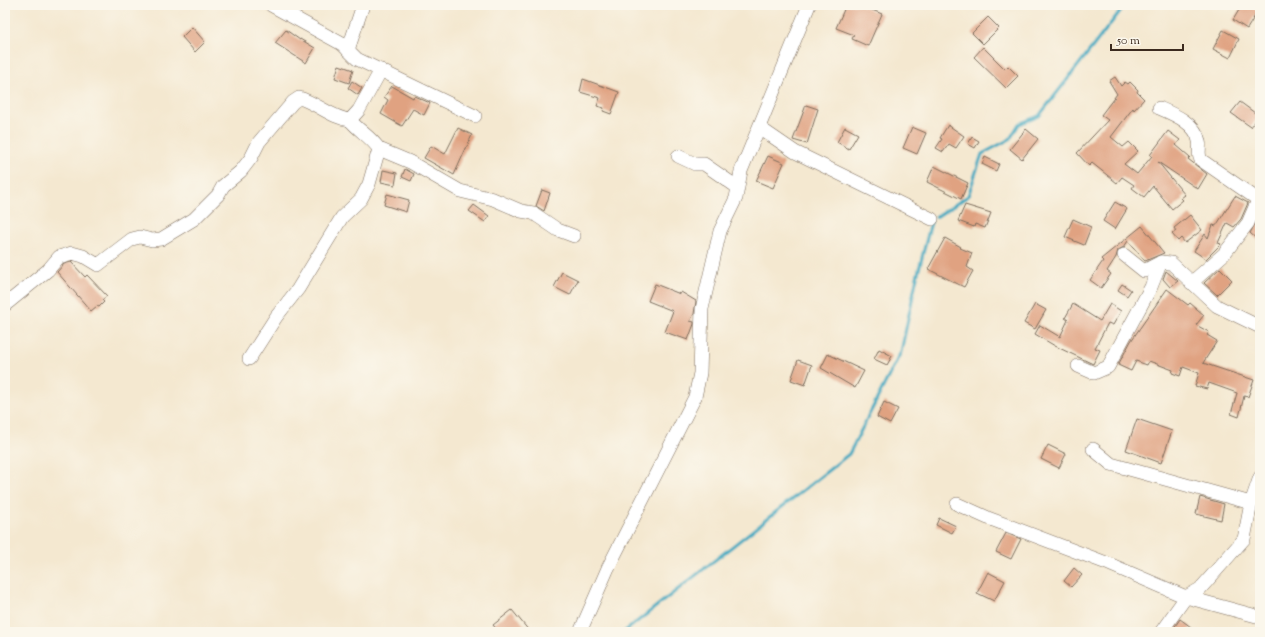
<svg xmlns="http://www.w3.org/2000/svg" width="1265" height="637" font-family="'Sorts Mill Goudy',serif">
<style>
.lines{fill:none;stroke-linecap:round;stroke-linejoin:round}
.stream{stroke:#41a9c1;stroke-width:3}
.building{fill:#e0a281}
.minor-casing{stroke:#7c6c5c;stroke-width:14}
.minor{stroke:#fff;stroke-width:13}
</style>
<rect width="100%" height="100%" fill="#fbf7ec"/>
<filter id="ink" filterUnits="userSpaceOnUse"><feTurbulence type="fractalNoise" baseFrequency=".025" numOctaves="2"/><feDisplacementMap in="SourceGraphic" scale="8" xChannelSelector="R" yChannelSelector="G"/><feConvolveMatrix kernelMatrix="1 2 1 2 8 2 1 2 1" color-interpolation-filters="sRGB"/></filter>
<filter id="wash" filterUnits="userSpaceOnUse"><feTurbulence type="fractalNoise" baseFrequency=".012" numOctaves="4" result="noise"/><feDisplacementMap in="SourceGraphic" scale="16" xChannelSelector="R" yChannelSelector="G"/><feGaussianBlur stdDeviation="0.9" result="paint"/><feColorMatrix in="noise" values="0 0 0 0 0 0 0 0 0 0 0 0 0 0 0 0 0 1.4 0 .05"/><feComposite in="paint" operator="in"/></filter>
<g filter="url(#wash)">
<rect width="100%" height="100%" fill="#f4e8d0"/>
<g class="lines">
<g class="stream">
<path d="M936,217L968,196L982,154L1010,139L1019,124L1039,116L1125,5"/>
<path d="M624,632L849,454L901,352L916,281L931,222"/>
</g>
</g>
<g id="blocks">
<g class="building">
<path d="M846,5H860L882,14L868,46L852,39L854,35L836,28Z"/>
<path d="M1242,5H1247L1258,11L1247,29L1233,20Z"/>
<path d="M988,17L999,28L983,44L972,33Z"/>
<path d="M192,27L205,42L195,52L182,37Z"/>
<path d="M286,30L300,40V39L315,48L306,63L275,43Z"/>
<path d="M1223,30L1239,39L1230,58L1213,49Z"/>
<path d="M983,47L1005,69L1008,66L1018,76L1006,88L974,57Z"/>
<path d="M339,65L353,70L349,83L335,78Z"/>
<path d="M1115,77L1121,86L1125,82L1128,84L1130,82L1138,90L1137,92L1144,99L1134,110L1133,108L1111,137L1123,147L1129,142L1138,151L1124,164L1137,174L1152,156L1150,155L1168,131L1180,140L1176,145L1190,157L1188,159L1207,174L1198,189L1158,162L1185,195L1181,198L1183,200L1172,209L1153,186L1144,197L1132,188L1134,185L1122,177L1117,183L1092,163L1089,166L1077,153L1108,120L1101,115L1117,94L1109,81Z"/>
<path d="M583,79L619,92L611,114L603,111L604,108L597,106L600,98L580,92Z"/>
<path d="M352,81L362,88L358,95L348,88Z"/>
<path d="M392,86L413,98L414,96L430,103L424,115L413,109L402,126L381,114L388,100L384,97Z"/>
<path d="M1240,102L1259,116L1251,127L1231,113Z"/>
<path d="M806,105L818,109L807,144L793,140Z"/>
<path d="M948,125L964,136L956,148L949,144L943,152L936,148L942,139L940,138Z"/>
<path d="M845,127L858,134L849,149L837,142Z"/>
<path d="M912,127L926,133L917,154L903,148Z"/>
<path d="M458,128L472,135L454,175L424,158L431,146L445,154Z"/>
<path d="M1026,129L1038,139L1022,159L1010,149Z"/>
<path d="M972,137L979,141L975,148L968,144Z"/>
<path d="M768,156L784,163L773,188L756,181Z"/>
<path d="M985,157L999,164L996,171L982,164Z"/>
<path d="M934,166L968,183L961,199L927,182Z"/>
<path d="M405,169L414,174L411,181L402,177Z"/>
<path d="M383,170L397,173L395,185L381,182Z"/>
<path d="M542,190L550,193L544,211L536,206Z"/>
<path d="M387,194L409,200L406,212L384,205Z"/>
<path d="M1235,196L1248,203L1241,219L1234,227L1227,223L1218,243L1221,244L1206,259L1194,251L1205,234L1208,238L1213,225L1216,226Z"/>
<path d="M1115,202L1127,209L1115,229L1103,221Z"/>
<path d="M474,205L489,216L485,222L469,211Z"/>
<path d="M965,205L991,213L985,228L975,224L974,227L958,221Z"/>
<path d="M1190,215L1202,230L1185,243L1181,238L1178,241L1172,234L1176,231L1174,228Z"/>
<path d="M1260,215V242L1250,233Z"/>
<path d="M1073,219L1091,227L1084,245L1065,237Z"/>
<path d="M1142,226L1164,253L1145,261L1128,241L1124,247L1118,250L1116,257L1107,271L1111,274L1101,288L1090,280L1103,261L1101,259Z"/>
<path d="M945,238L961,247L960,248L972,253L967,267L973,271L964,287L928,269Z"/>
<path d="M71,262L85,277L87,275L107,296L102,300L104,302L99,307L97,306L91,311L57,272L64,264Z"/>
<path d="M1220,268L1232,280L1217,295L1204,283Z"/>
<path d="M1166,271L1178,281L1170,287L1163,279Z"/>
<path d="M562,272L578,280L570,295L554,287Z"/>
<path d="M655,284L680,294L681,292L696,301L694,314L690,321L694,322V324L688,340L665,332L673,311L648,301Z"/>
<path d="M1122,284L1131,290L1127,296L1118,290Z"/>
<path d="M1167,289L1188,305L1190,303L1204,315L1196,325L1209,332L1207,335L1217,341L1203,363L1254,380L1248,397L1244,396L1239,417L1231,414L1237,393L1209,383L1207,389L1195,386L1199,373L1183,367L1180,376L1172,373L1173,370L1149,361L1147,365L1136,361L1131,371L1118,365L1131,341Z"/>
<path d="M1035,304L1046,310L1035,329L1024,323Z"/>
<path d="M1073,304L1100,321L1110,304L1121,311L1113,325L1108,323L1095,348L1100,350L1093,364L1055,346L1035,334L1040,325L1060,337L1068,320L1065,318Z"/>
<path d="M879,349L892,356L887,365L874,359Z"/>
<path d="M828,354L864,371L855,388L821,368Z"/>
<path d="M798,360L812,365L805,385L791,380Z"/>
<path d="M884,402L898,409L890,424L877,417Z"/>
<path d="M1137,419L1172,431L1161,463L1126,450Z"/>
<path d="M1048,445L1066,454L1059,468L1041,459Z"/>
<path d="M1200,497L1224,504L1221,520L1196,514Z"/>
<path d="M939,518L956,526L952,533L936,525Z"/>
<path d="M1006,533L1021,539L1011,559L996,552Z"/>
<path d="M1074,568L1082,575L1071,587L1064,581Z"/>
<path d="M988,572L1005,581L994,601L977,593Z"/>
<path d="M512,610L530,632H499L493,625Z"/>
<path d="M1180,619L1191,627L1188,632H1171Z"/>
</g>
</g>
</g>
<g filter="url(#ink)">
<use href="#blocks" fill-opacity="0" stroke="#7c6c5c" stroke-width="1"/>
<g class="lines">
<defs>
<g id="minor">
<path d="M271,5L342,44L357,59L475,116"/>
<path d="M348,50L363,5"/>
<path d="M1159,108C1173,114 1196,123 1199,141C1201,147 1197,153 1201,160L1260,201"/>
<path d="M760,128L795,152L932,219"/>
<path d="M379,149L410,162L460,191L493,199L521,211L533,213L558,230L574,236"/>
<path d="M678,156L695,164H704L737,187"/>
<path d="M1124,255L1144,271L1161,262L1171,263L1217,306L1260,327"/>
<path d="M1191,283L1224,254L1248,223L1258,200"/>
<path d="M5,305L48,270L59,257L72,253L83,256L98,265L132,239L140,237L152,240L161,239L194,219L218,195L223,186L241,171L251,158L259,142L293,102L299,98C317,103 332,118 350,120L359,110L381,70"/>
<path d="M249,359L276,317L298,289L342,217L361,199L369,184L379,149C371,137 359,131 350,120"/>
<path d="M1078,366L1094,373L1108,367L1151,287L1161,262"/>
<path d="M1093,449L1111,464L1251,503"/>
<path d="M957,504L988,518L1109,564L1186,597L1260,617"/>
<path d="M580,632L608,568L695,397L700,373L702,309L720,231L736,198L741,171L809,5"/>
<path d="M1161,632L1186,597L1200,589L1244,539L1251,503L1260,477"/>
</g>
</defs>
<use href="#minor" class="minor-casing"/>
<use href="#minor" class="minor"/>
</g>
</g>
<rect width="1265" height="637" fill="none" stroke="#fbf7ec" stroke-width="20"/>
<path d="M1111 44v6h72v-6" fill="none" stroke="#3b2a1e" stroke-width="2"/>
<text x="1117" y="44" font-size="12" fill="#3b2a1e" stroke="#fbf7ec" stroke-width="3" paint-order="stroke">50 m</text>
</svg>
